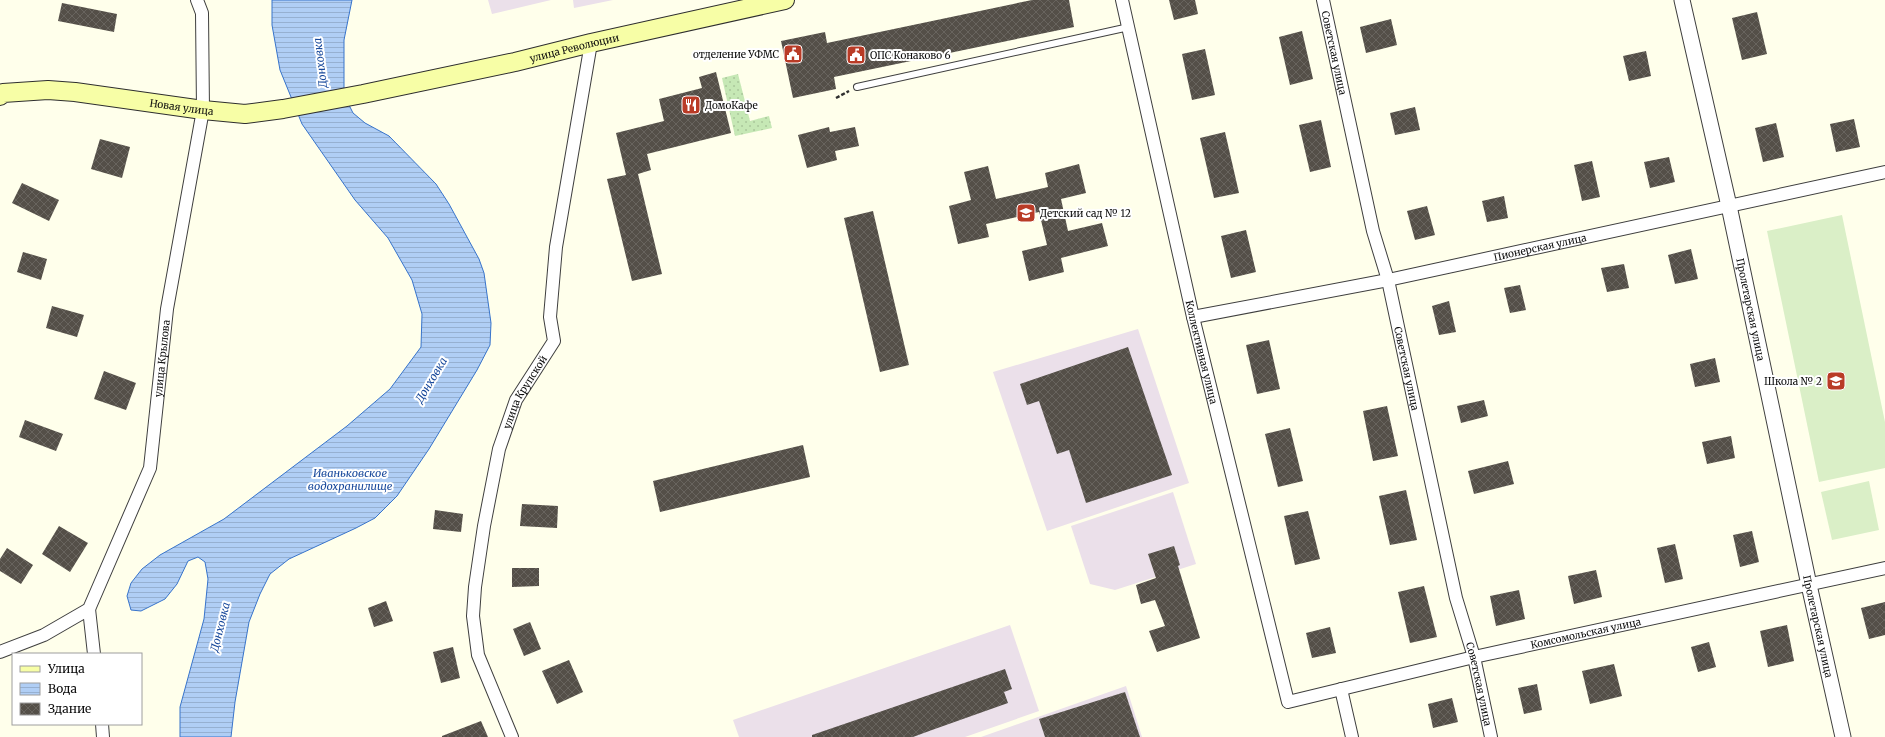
<svg xmlns="http://www.w3.org/2000/svg" width="1885" height="737" font-family="Merriweather,serif">
<style>
.industrial{fill:#ebe0ea}
.grass{fill:url(#grass-dots)}
.pitch{fill:#daefc7}
.water{fill:url(#water-rules);stroke:#3874cb}
.building{fill:url(#building-cross-hatch)}
.lines{fill:none;stroke-linecap:round;stroke-linejoin:round}
.service-casing{stroke:#3f3f3f;stroke-width:8}
.minor-casing{stroke:#3f3f3f;stroke-width:14}
.tertiary-casing{stroke:#3f3f3f;stroke-width:17}
.secondary-casing{stroke:#2e2e2e;stroke-width:20}
.path{stroke:#2e2e2e;stroke-width:2.5;stroke-dasharray:4 2;stroke-linecap:butt}
.service{stroke:#fff;stroke-width:6}
.minor{stroke:#fff;stroke-width:12}
.tertiary{stroke:#fff;stroke-width:15}
.secondary{stroke:#f7fea6;stroke-width:18}
.labels{text-anchor:middle;stroke-width:4;stroke-linejoin:round;paint-order:stroke}
.street-label{font-size:10px;fill:#0c0c0c;stroke:#fff}
.poi-label{font-size:10px;fill:#0c0c0c;stroke:#fff;text-anchor:start}
.water-label{font-size:11px;font-style:italic;fill:#17489b;stroke:#fff}
</style>
<defs>
<pattern id="grass-dots" width="8" height="8" patternUnits="userSpaceOnUse"><rect width="8" height="8" fill="#c6e8b5"/><path d="M2 2h.1M6 6h.1" fill="none" stroke="#a9c69a" stroke-width="1.8" stroke-linecap="round"/></pattern>
<pattern id="water-rules" width="6" height="5" patternUnits="userSpaceOnUse"><rect width="6" height="5" fill="#b0cef5"/><path d="M0 2.5h6" fill="none" stroke="#96b0d1"/></pattern>
<pattern id="building-cross-hatch" width="8" height="8" patternUnits="userSpaceOnUse"><rect width="8" height="8" fill="#544f48"/><path d="M0 0l8 8M0 8l8-8" fill="none" stroke="#68645e"/></pattern>
</defs>
<rect width="100%" height="100%" fill="#ffffeb"/>
<g class="industrial">
<path d="M488,0H551L492,14Z"/>
<path d="M573,0H613L574,8Z"/>
<path d="M1138,329L1189,483L1047,531L993,372Z"/>
<path d="M1173,492L1196,564L1115,590L1090,584L1071,526Z"/>
<path d="M1010,625L1039,711L965,737H739L733,720Z"/>
<path d="M1126,686L1142,737H981Z"/>
</g>
<path class="grass" d="M738,74L750,121L769,116L772,128L735,136L722,78Z"/>
<g class="pitch">
<path d="M1842,215L1885,422V468L1819,482L1767,231Z"/>
<path d="M1869,481L1879,530L1832,540L1821,492Z"/>
</g>
<path class="water" d="M272,0H352L344,40V95L353,113L365,123L389,136L436,184L449,204L479,259L484,273L491,323L490,345L477,370L429,449L397,496L375,518L356,528L289,559L270,574L260,594L249,622L235,702L231,737H180V707L204,619L208,579L205,562L198,557L188,561L177,584L165,599L141,611L131,610L127,596L131,583L142,569L160,555L224,519L347,426L390,389L421,347L422,314L412,280L388,238L355,200L302,124L280,70L272,25Z"/>
<g class="building">
<path d="M1032,0H1069L1074,27L834,77L836,89L793,98L781,41L825,32L827,43Z"/>
<path d="M1169,0H1195L1198,14L1174,20Z"/>
<path d="M62,3L117,14L114,32L58,21Z"/>
<path d="M1757,12L1767,54L1742,60L1732,18Z"/>
<path d="M1391,19L1397,45L1366,53L1360,27Z"/>
<path d="M1302,31L1313,79L1290,85L1279,37Z"/>
<path d="M1205,49L1215,95L1192,100L1182,54Z"/>
<path d="M1646,51L1651,76L1629,81L1623,56Z"/>
<path d="M716,72L731,133L647,154L651,170L638,174L662,274L632,281L607,179L626,175L616,133L664,121L659,99L702,88L699,77Z"/>
<path d="M1415,107L1420,130L1395,135L1390,113Z"/>
<path d="M1854,119L1860,147L1836,152L1830,124Z"/>
<path d="M1321,120L1331,167L1310,172L1299,125Z"/>
<path d="M1776,123L1784,157L1763,162L1755,128Z"/>
<path d="M829,127L830,132L855,127L859,146L835,151L837,160L807,168L798,135Z"/>
<path d="M1225,132L1239,193L1214,198L1200,138Z"/>
<path d="M100,139L130,147L122,178L91,169Z"/>
<path d="M1669,157L1675,182L1650,188L1644,162Z"/>
<path d="M1592,161L1600,197L1582,201L1574,165Z"/>
<path d="M1079,164L1086,193L1061,199L1068,231L1102,223L1108,246L1061,258L1064,272L1029,281L1022,251L1047,245L1039,212L986,224L989,237L958,244L949,206L971,200L964,172L988,166L996,199L1048,187L1045,173Z"/>
<path d="M22,183L59,200L49,221L12,203Z"/>
<path d="M1504,196L1508,218L1487,222L1482,201Z"/>
<path d="M1427,206L1435,235L1415,240L1407,211Z"/>
<path d="M873,211L909,365L880,372L844,218Z"/>
<path d="M1246,230L1256,272L1231,278L1221,236Z"/>
<path d="M1691,249L1698,279L1675,284L1668,255Z"/>
<path d="M23,252L47,259L41,280L17,272Z"/>
<path d="M1624,264L1629,288L1607,292L1601,268Z"/>
<path d="M1520,285L1526,310L1510,313L1504,288Z"/>
<path d="M1449,301L1456,332L1439,335L1432,306Z"/>
<path d="M52,306L84,315L77,337L46,328Z"/>
<path d="M1269,340L1280,389L1257,394L1246,345Z"/>
<path d="M1128,347L1172,475L1086,503L1069,450L1057,454L1039,401L1027,405L1020,384Z"/>
<path d="M1715,358L1720,382L1695,387L1690,364Z"/>
<path d="M104,371L136,383L126,410L94,399Z"/>
<path d="M1484,400L1488,416L1461,423L1457,406Z"/>
<path d="M1387,406L1398,456L1373,461L1363,411Z"/>
<path d="M25,420L63,434L56,451L19,437Z"/>
<path d="M1290,428L1303,481L1278,487L1265,434Z"/>
<path d="M1731,436L1735,458L1707,464L1702,442Z"/>
<path d="M803,445L810,477L660,512L653,481Z"/>
<path d="M1508,461L1514,484L1474,494L1468,471Z"/>
<path d="M1406,490L1417,540L1390,545L1379,496Z"/>
<path d="M522,504L558,506L557,528L520,526Z"/>
<path d="M435,510L463,514L461,532L433,529Z"/>
<path d="M1308,511L1320,559L1295,565L1284,516Z"/>
<path d="M59,526L88,543L70,572L42,554Z"/>
<path d="M1752,531L1759,562L1740,567L1733,535Z"/>
<path d="M1675,544L1683,579L1665,583L1657,548Z"/>
<path d="M1174,546L1180,565L1178,566L1200,638L1157,652L1149,631L1165,626L1155,600L1141,604L1136,585L1156,578L1148,554Z"/>
<path d="M7,548L33,565L21,584L0,571V559Z"/>
<path d="M512,568H539V586L512,587Z"/>
<path d="M1596,570L1602,597L1574,604L1568,576Z"/>
<path d="M1424,586L1437,637L1410,643L1398,592Z"/>
<path d="M1519,590L1525,619L1496,626L1490,596Z"/>
<path d="M386,601L393,621L374,627L368,608Z"/>
<path d="M1885,602V635L1869,639L1861,608Z"/>
<path d="M530,622L541,649L524,656L513,629Z"/>
<path d="M1787,625L1794,661L1768,667L1760,631Z"/>
<path d="M1330,627L1336,653L1312,658L1306,633Z"/>
<path d="M1709,642L1716,667L1698,672L1691,647Z"/>
<path d="M453,647L460,678L441,683L433,652Z"/>
<path d="M569,660L583,692L557,704L542,671Z"/>
<path d="M1614,664L1622,696L1590,704L1582,671Z"/>
<path d="M1005,669L1012,689L1004,692L1008,703L932,730L913,737H812V735Z"/>
<path d="M1537,684L1542,710L1524,714L1518,688Z"/>
<path d="M1125,692L1140,737H1045L1039,719Z"/>
<path d="M1452,698L1458,722L1433,728L1428,704Z"/>
<path d="M481,721L488,737H442V736Z"/>
</g>
<g class="lines">
<defs>
<path id="service" d="M857,87L1129,27"/>
<g id="minor">
<path id="s1" d="M1122,0L1193,317L1288,702L1474,657L1885,568"/>
<path id="s2" d="M1323,0L1373,231L1388,280L1456,598L1474,657L1491,737"/>
<path id="s3" d="M1193,317L1388,280L1885,172"/>
<path d="M89,609L94,654"/>
<path id="s4" d="M0,652L44,635L89,609L150,468L167,309L203,110L202,13L197,0"/>
<path d="M1341,689L1352,737"/>
<path d="M102,724L103,737"/>
<path id="s5" d="M512,737L478,655L473,616L475,587L484,526L499,449L516,400L554,341L550,317L556,247L591,43"/>
</g>
<g id="tertiary">
<path id="s6" d="M1682,0L1729,206L1809,585L1843,737"/>
</g>
<g id="secondary">
<path id="s7" d="M0,96L3,93L48,90L75,92L203,110L245,114L283,109L363,94L515,62L591,43L785,0"/>
</g>
</defs>
<use href="#service" class="service-casing"/>
<use href="#minor" class="minor-casing"/>
<use href="#tertiary" class="tertiary-casing"/>
<use href="#secondary" class="secondary-casing"/>
<path class="path" d="M836,98L849,91"/>
<use href="#service" class="service"/>
<use href="#minor" class="minor"/>
<use href="#tertiary" class="tertiary"/>
<use href="#secondary" class="secondary"/>
</g>
<defs>
<symbol id="civic-square" viewBox="-11 -11 22 22"><rect x="-9" y="-9" width="18" height="18" rx="4" fill="#b93b26" stroke="#fff"/><path d="M-.6-6.5H3V-4.5H.6V-3L4-1V1h2V6H-6V1h2V-1L-.6-3ZM-1.2 2.5V6h2.4V2.5Z" fill="#fff"/></symbol>
<symbol id="restaurant-square" viewBox="-11 -11 22 22"><rect x="-9" y="-9" width="18" height="18" rx="4" fill="#b93b26" stroke="#fff"/><path d="M-5-6h1v4h1v-4h1v4h1v-4h1v5L-1.5 .5V6h-2V.5L-5-1ZM5-6V6H3V1.5H1.5Q1.5-4 5-6Z" fill="#fff"/></symbol>
<symbol id="school-square" viewBox="-11 -11 22 22"><rect x="-9" y="-9" width="18" height="18" rx="4" fill="#b93b26" stroke="#fff"/><path d="M0-5L7-2L0 1L-7-2ZM-4 1L0 2.5L4 1V4Q0 6-4 4Z" fill="#fff"/></symbol>
</defs>
<g fill-rule="evenodd">
<use href="#civic-square" x="782" y="43" width="22" height="22"/>
<use href="#civic-square" x="845" y="44" width="22" height="22"/>
<use href="#restaurant-square" x="680" y="94" width="22" height="22"/>
<use href="#school-square" x="1015" y="202" width="22" height="22"/>
<use href="#school-square" x="1825" y="370" width="22" height="22"/>
</g>
<g class="labels">
<g class="street-label">
<text dy="4" stroke="none"><textPath href="#s7" startOffset="584">улица Революции</textPath></text>
<text dy="4" stroke="none"><textPath href="#s2" startOffset="54">Советская улица</textPath></text>
<text dy="4" stroke="none"><textPath href="#s7" startOffset="184">Новая улица</textPath></text>
<text dy="4" stroke="none"><textPath href="#s3" startOffset="354">Пионерская улица</textPath></text>
<text dy="4" stroke="none"><textPath href="#s6" startOffset="317">Пролетарская улица</textPath></text>
<text dy="4" stroke="none"><textPath href="#s1" startOffset="361">Коллективная улица</textPath></text>
<text dy="4" stroke="none"><textPath href="#s4" startOffset="363">улица Крылова</textPath></text>
<text dy="4" stroke="none"><textPath href="#s2" startOffset="378">Советская улица</textPath></text>
<text dy="4" stroke="none"><textPath href="#s5" startOffset="360">улица Крупской</textPath></text>
<text dy="4" stroke="none"><textPath href="#s6" startOffset="641">Пролетарская улица</textPath></text>
<text dy="4" stroke="none"><textPath href="#s1" startOffset="1027">Комсомольская улица</textPath></text>
<text dy="4" stroke="none"><textPath href="#s2" startOffset="702">Советская улица</textPath></text>
</g>
<g class="poi-label">
<text x="779" y="58" text-anchor="end">отделение УФМС</text>
<text x="870" y="59">ОПС Конаково 6</text>
<text x="705" y="109">ДомоКафе</text>
<text x="1040" y="217">Детский сад № 12</text>
<text x="1822" y="385" text-anchor="end">Школа № 2</text>
</g>
<g class="water-label">
<text transform="translate(320 63) rotate(-97)" y="4">Донховка</text>
<text transform="translate(431 380) rotate(-59)" y="4">Донховка</text>
<text x="350" y="477">Иваньковское<tspan x="350" dy="13">водохранилище</tspan></text>
<text transform="translate(220 627) rotate(-76)" y="4">Донховка</text>
</g>
</g>
<rect x="12" y="653" width="130" height="72" fill="#ffffff" stroke="#9e9e9e"/>
<rect x="20" y="666" width="20" height="6" fill="#f7fea6" stroke="#9e9e9e"/>
<text x="48" y="673" font-size="12" fill="#0c0c0c">Улица</text>
<rect x="20" y="683" width="20" height="12" fill="url(#water-rules)" stroke="#9e9e9e"/>
<text x="48" y="693" font-size="12" fill="#0c0c0c">Вода</text>
<rect x="20" y="703" width="20" height="12" fill="url(#building-cross-hatch)" stroke="#9e9e9e"/>
<text x="48" y="713" font-size="12" fill="#0c0c0c">Здание</text>
</svg>
